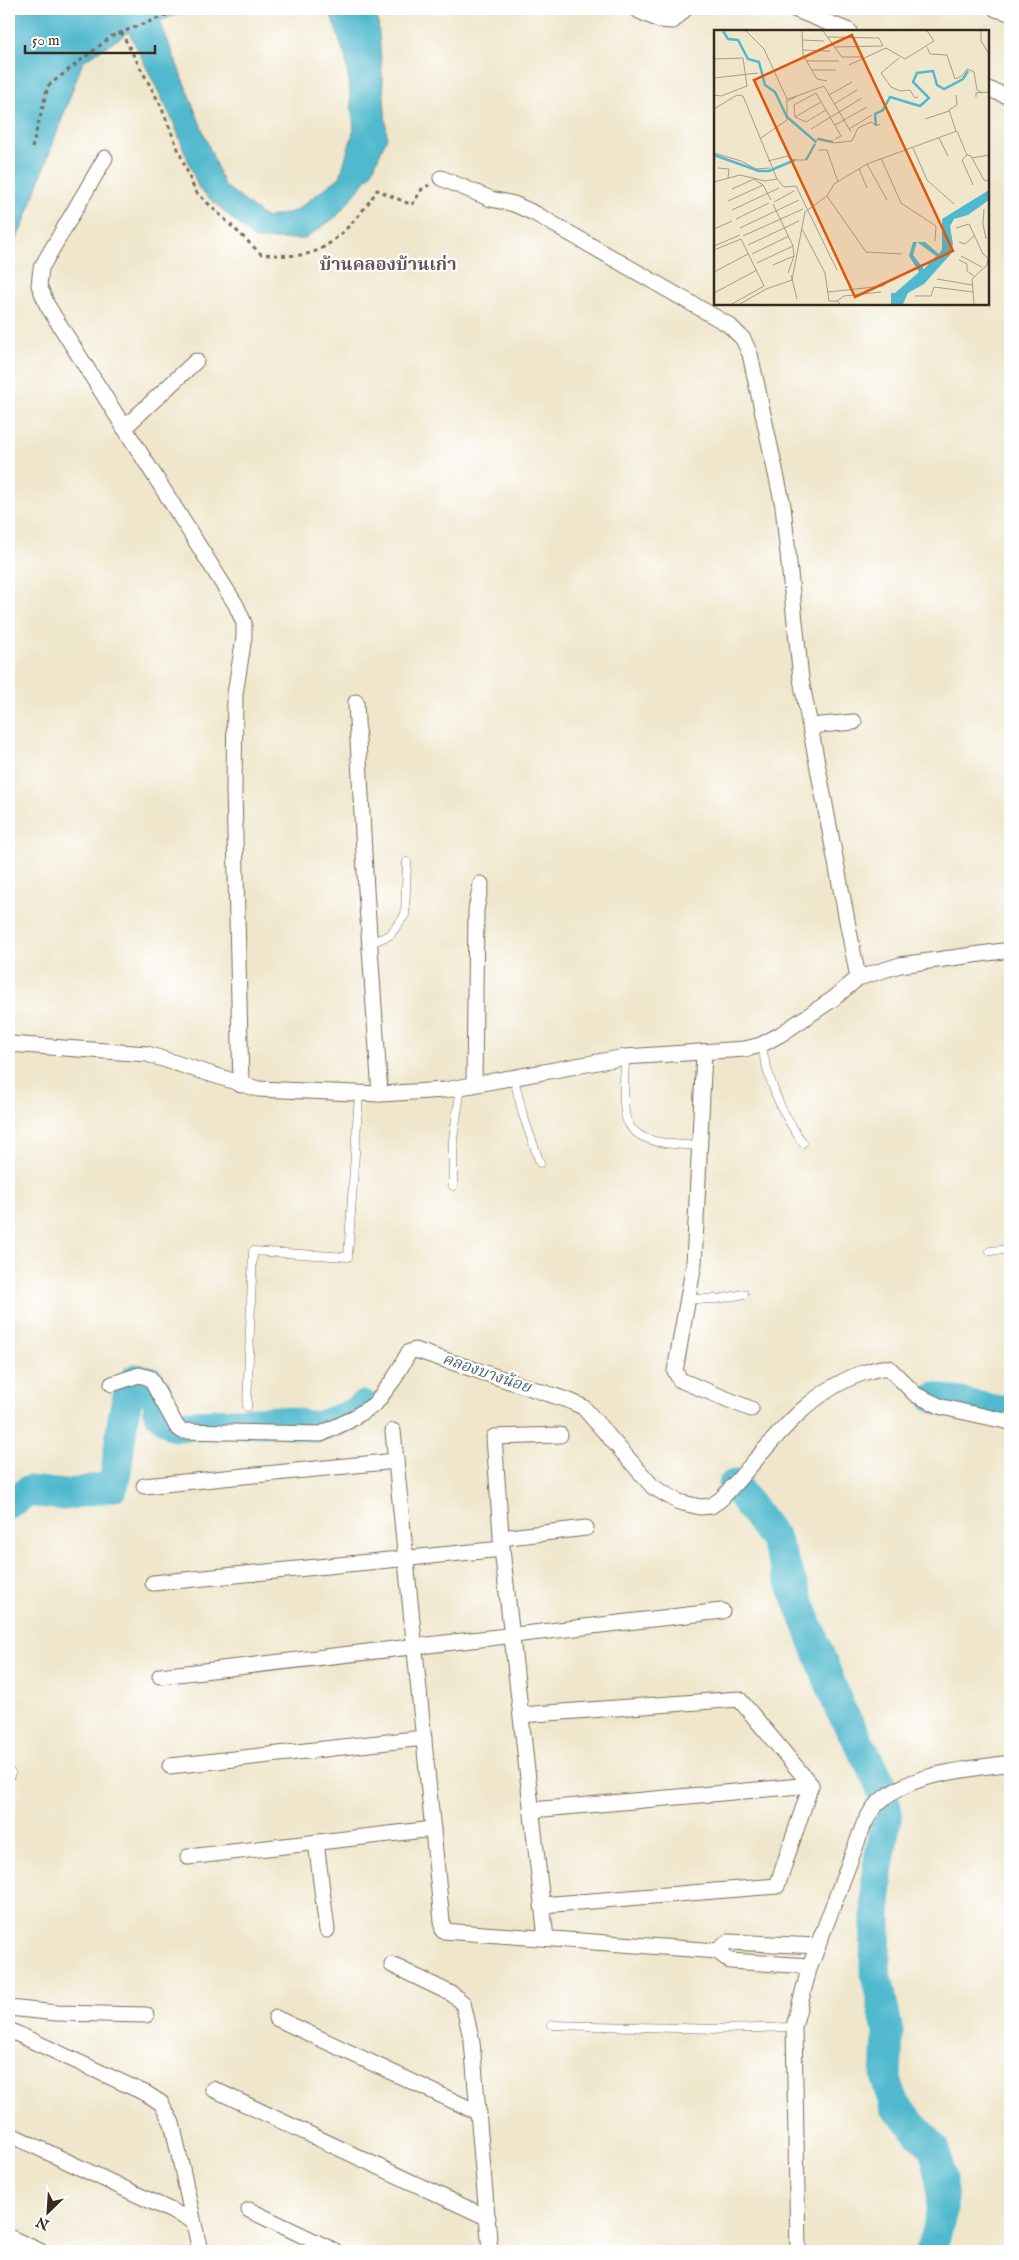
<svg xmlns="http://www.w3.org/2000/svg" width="1019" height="2260" font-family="'IM FELL English','Noto Serif Thai',serif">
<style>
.water{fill:#51b9ce;stroke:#467276}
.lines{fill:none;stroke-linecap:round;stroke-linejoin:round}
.river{stroke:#51b9ce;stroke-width:31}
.lane-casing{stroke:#7a6c5b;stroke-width:9}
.street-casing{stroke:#7a6c5b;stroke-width:17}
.path{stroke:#7a6c5b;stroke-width:3;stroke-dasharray:4 4;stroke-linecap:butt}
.lane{stroke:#fff;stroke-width:8}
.street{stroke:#fff;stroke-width:15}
.labels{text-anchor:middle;stroke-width:4.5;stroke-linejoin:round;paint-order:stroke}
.water-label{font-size:16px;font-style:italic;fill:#446364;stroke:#fff}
.quarter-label{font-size:18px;font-weight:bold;fill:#6a5158;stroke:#fff}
.inset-river{fill:none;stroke:#51b9ce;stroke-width:2.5}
.inset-road{fill:none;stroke:#a79b86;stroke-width:1}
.view{fill:#df570d;fill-opacity:0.15;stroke:#df570d;stroke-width:2.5}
.inset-edge{fill:none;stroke:#3b2a1e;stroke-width:2.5}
</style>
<rect width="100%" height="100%" fill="#fff"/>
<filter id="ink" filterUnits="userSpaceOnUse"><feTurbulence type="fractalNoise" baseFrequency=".02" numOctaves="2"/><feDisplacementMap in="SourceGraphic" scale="10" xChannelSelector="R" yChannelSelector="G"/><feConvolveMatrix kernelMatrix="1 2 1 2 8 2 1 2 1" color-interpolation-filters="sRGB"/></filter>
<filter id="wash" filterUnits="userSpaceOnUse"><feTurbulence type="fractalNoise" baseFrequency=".0096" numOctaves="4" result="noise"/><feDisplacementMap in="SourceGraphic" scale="20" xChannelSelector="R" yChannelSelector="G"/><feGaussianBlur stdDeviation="1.12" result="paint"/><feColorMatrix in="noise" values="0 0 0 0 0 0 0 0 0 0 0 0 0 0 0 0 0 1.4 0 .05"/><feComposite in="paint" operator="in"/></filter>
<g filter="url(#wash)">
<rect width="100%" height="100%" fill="#efe6cb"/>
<path class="water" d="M9,9H192L160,21L224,185L266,218L295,211L340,177L354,129L346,59L329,9H377L387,137L371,174L337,216L305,239H255L199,189L173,121L129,32L83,61L25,220L9,257Z"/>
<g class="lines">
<g class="river">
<path d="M935,1398L1010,1413"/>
<path d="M734,1485L775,1540L840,1709L879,1780L887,1812L877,1873L875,1968L888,2032L886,2079L895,2106L934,2148L942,2180V2211L931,2251"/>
<path d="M9,1503L29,1491L64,1495L113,1486C122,1452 118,1409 136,1379L149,1381L157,1393L159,1413L175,1426L278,1421L316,1427L349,1416L364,1406"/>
</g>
</g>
</g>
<g filter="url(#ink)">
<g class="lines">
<defs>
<g id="lane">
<path d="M370,943L390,935L405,915L407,862"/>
<path d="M761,1045C771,1086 778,1108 803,1143"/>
<path d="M625,1057C625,1073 621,1111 628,1123C640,1146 678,1144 700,1146"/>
<path d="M514,1079L523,1115L540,1163"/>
<path d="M453,1186V1139L461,1087"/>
<path d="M990,1251L1010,1249"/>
<path d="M689,1299H718L744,1294"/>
<path d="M247,1407L253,1251L348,1257L359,1094"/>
<path d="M9,1778L11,1773"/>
<path d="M552,2025L720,2029L794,2027"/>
</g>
<g id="street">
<path d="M794,9L849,31"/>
<path d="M996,9L1010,13"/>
<path d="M639,11L659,20L673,21L685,9"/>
<path d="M988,89L1010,97"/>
<path d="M105,158L41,268L39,285L47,305L236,605L244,623V637L235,694L234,791L241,1085"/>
<path d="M441,178L491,199L514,204L536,214L729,325L743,339L750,354L783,506L801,679L858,978"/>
<path d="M124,428L196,361"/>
<path d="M356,702L366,890L380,1094"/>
<path d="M810,726L854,722"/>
<path d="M9,1044L147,1054L258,1089L380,1094L445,1090L625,1057L745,1049L761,1045L781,1034L833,999L858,978L900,965L1010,950"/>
<path d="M704,1052L694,1264L675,1371L680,1380L751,1409"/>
<path d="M474,1085L476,910L481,884"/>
<path d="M112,1384L139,1375L150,1378L177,1427L182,1431L321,1434L350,1420L375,1404L394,1379L409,1352L415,1350L570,1401L583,1407L653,1487L679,1502L700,1507L711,1506L721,1499C763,1455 802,1393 863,1373C872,1370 881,1367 889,1368L916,1395L942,1407L1010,1422"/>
<path d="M393,1431L443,1931L717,1951"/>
<path d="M144,1486L396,1461"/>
<path d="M501,1538L586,1528"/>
<path d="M153,1583L502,1549"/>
<path d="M160,1676L722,1611"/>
<path d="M521,1715L739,1699L811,1785L777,1886L542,1905"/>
<path d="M170,1766L424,1738"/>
<path d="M532,1810L811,1785"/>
<path d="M316,1842L327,1930"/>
<path d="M188,1857L433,1829"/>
<path d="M546,1938L502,1549L494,1437L560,1435"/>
<path d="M392,1965L452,1994L463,2003L472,2042L490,2251"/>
<path d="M810,1966L730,1961L717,1951L728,1942L818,1946"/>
<path d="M9,2008L57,2013L146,2015"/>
<path d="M276,2018L479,2113"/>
<path d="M9,2030L147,2094L161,2103L172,2123L200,2251"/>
<path d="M213,2089L488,2218"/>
<path d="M9,2134L193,2221"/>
<path d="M249,2210L335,2251"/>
<path d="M9,2237L40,2251"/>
<path d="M798,2251L794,2027L809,1969L864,1824C868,1818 871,1809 877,1804C911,1772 966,1770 1010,1763"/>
</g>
</defs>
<use href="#lane" class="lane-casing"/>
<use href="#street" class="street-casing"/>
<g class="path">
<path d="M121,32L160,104L195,191L261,254C278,255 300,258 316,251C338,242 365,210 377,190L412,205L422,189L429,185"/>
<path d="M32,148L48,86L112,36L182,9"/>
</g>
<use href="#lane" class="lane"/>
<use href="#street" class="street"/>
</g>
</g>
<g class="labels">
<g class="water-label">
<text transform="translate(487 1372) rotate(19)" y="6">คลองบางน้อย</text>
</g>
<g class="quarter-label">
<text x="388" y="270">บ้านคลองบ้านเก่า</text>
</g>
</g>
<g transform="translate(714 30)">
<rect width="275" height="275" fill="#efe6cb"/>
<path d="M275,160V170L254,185L240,189L236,196L239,214L236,225L210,254L194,263L189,274H177V263H181L205,242L195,226L199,212H211L225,224L228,219V189ZM203,212L222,226L210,239L199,225Z" fill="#51b9ce" fill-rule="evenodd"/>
<path class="inset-river" d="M9,1L14,9L24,10L34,29L45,32L51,55L61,62L73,87L102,112M162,96L161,84L169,80L176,67L206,76L215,68L199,52L203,43L219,41L223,55L230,59L249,49L254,41M104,109L119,112M0,125L45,141H55L81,130M92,130L101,114"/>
<path class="inset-road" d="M32,1L50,19L73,69V90L47,108M88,1L89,25L103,49L113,51M109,1L128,27H149M267,1V11L275,24M114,7L165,8L169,16L121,17M88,10L110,11M213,17L216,24L233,25L241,49L248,46L253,39L260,42L263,60L269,63M88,20L116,21M185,28L167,43L177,57L186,61L196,60L201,68L204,67M0,29L29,28L33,56L7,66L0,65M93,31H125M135,35L172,18L191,29L220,11L213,1M98,40H122M0,48L44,43M102,63L80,75L81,87L92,92L112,80M102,63L127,106L121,109M115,65L138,52M242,65L243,75L235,80L242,101M83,66L110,56L137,102M262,67V63L275,62M73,69L83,66L74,71M120,74L143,60M0,79L23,65L29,66L63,149L70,157L82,156L123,240M81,87L107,72M211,89L235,81M121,95L153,77M97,99L148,68M135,99L158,85M225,108L234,126M199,118L213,150L240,174M104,120H113L124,152M0,123L27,131L42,139L56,138M253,125L248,130L259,155M167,128L187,173L222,196L221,211M258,128L275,125M54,131L74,126L77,130H92L104,108L120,113L138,111L144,98L157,92L163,96L166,94M153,134L173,170M4,138L15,139L14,148M145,139L153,158M0,152L26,145L51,151L63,149M18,159L40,149L49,155L57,170M113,166L152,222L188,224M14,171L49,155M60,172L80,161M59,174L79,216L80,226L74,243M270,179L269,194L272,209M18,180L65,158M22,189L55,173M26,198L85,170M242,198L255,194L269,224L274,228L273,235L258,249L260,274M0,199L18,191M88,199L111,243L115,271H123L126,274M29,206L89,179M245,212L251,214L260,206M34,215L85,191M0,216L26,205M0,220L27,209L50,256L18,274M38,224L75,206M247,226L268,237M245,230L253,234V241L260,246M43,233L79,216M59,235L80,226M0,242L34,224M77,245L83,269M223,249L258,255M114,262L169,256L177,249M0,263L43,240M201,266H217L220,257L259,262M123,271L130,266L167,262M26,274L52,259L78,250L91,182L113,166L120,154L153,134L243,101L253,125L257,126L270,150L275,151"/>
<path class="view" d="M138,5L239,221L141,267L40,50Z"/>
<rect width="275" height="275" class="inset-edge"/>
</g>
<rect width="1019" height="2260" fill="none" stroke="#fff" stroke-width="30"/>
<g transform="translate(48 2212) rotate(205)" stroke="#ffffff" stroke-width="4" paint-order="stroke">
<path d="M0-4L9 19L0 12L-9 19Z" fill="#3b2a1e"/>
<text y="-8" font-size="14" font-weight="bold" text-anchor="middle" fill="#3b2a1e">N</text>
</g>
<path d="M25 45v8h130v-8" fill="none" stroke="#3b2a1e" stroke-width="2.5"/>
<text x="32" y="45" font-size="15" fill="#3b2a1e" stroke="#ffffff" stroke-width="4" paint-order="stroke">50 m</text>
</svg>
